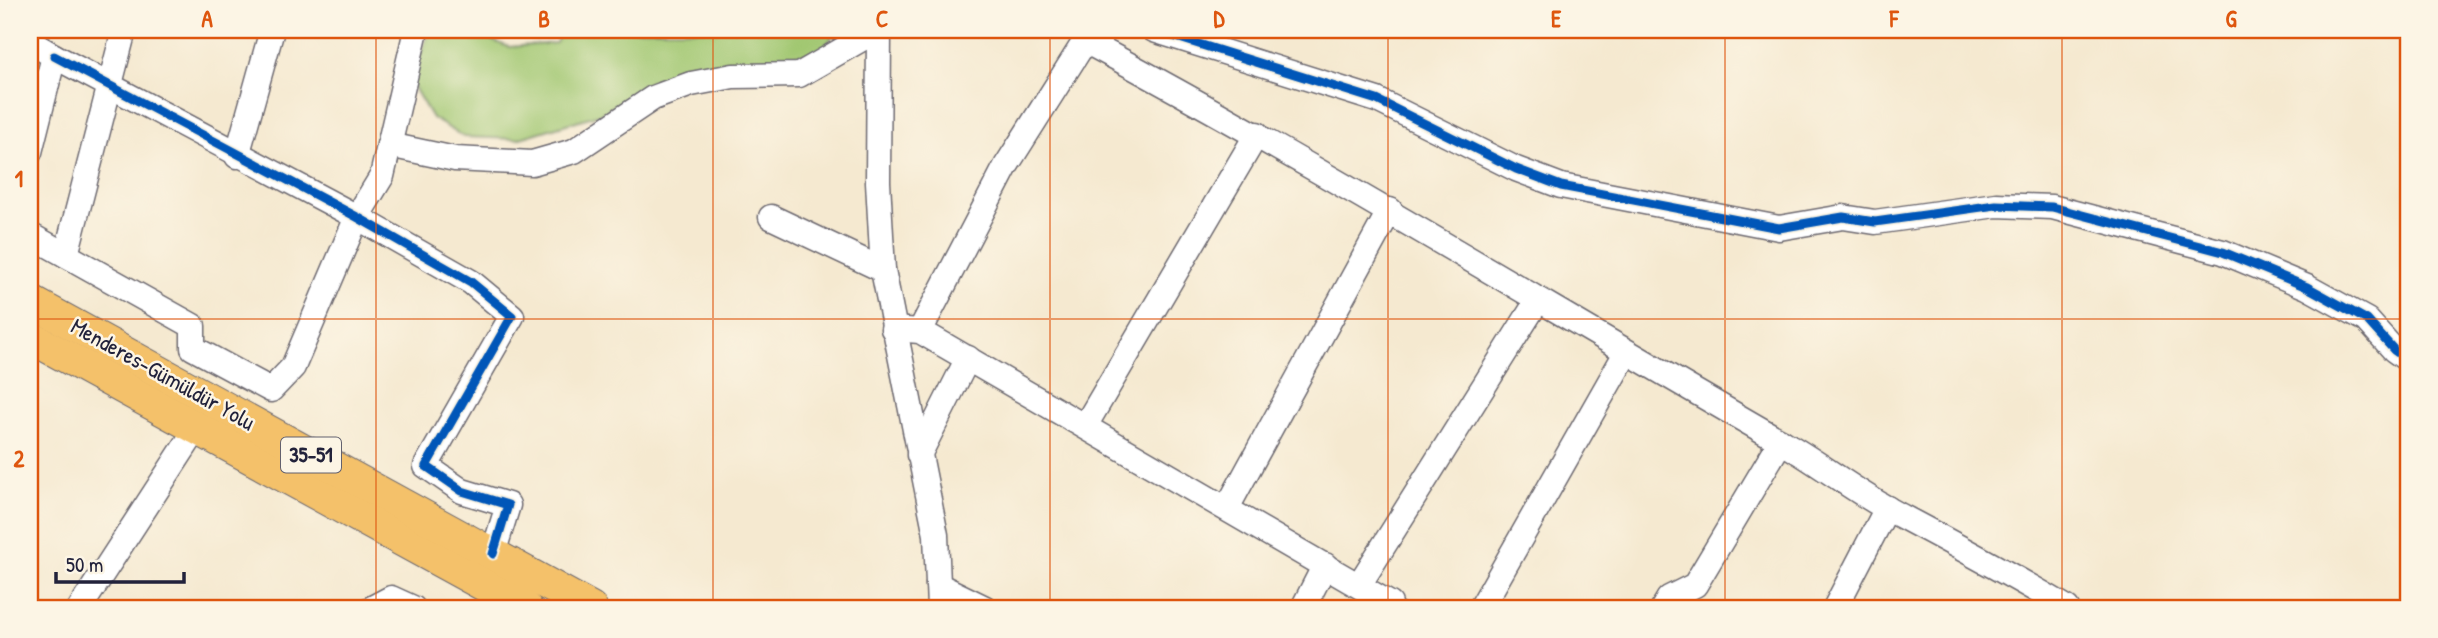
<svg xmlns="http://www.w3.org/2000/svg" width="2438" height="638" font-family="'Patrick Hand',sans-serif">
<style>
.green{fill:#a1c771;stroke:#627456;stroke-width:2}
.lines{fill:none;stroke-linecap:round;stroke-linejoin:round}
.minor-casing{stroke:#6c686f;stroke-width:27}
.major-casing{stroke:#6c686f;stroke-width:34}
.minor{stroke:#fff;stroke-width:24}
.major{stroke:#f4c16a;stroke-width:32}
.cycleway-casing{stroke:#fcf5e5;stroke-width:13}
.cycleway{stroke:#0057b8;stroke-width:9}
.grid{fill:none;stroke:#de560e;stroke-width:2;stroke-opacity:0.55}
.labels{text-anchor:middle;stroke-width:5;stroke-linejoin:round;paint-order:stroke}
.shield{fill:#fcf5e5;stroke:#63616e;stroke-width:2}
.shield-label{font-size:21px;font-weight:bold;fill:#22223b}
.street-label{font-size:23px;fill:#22223b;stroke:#fcf5e5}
.neatline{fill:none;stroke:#de560e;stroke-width:2.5}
.grid-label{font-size:23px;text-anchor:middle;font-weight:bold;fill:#de560e}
</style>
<rect width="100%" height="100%" fill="#fcf5e5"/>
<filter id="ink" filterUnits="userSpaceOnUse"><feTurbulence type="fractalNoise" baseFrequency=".0143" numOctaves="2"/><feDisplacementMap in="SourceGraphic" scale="14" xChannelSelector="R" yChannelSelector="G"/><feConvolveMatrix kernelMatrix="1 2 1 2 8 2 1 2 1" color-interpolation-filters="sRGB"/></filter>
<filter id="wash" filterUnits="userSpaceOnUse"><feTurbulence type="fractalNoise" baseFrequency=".00686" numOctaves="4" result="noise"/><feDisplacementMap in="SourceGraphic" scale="28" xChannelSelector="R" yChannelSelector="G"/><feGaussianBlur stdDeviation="1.57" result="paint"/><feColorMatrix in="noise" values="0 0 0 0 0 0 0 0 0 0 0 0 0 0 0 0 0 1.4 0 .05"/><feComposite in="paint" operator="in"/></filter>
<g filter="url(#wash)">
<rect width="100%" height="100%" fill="#f5e9d0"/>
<path class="green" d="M430,30H464L509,47L556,43L561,30H837L822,51L653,80L603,113L517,139L464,137L432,118L410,81Z"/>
</g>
<g filter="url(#ink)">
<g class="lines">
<defs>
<g id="minor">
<path d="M879,30L878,182L883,270L936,535L939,608"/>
<path d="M1154,30L1377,100L1516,169L1561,186L1779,228L1843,217L1875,222L1996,205L2052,207L2223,252L2307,287L2367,320L2394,350L2408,360"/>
<path d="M1085,41C1320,167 1546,306 1777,439C1815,460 1850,488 1888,509C1948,541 2009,573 2067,608"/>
<path d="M30,42L54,56L30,152"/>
<path d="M54,56L357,217L471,282L512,316L426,466L462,491L508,505L493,554"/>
<path d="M389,145L455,159L532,163L574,151L653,98L691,84L733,76L799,75L877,30"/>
<path d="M237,156L272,30"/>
<path d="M771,217L883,270"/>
<path d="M30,235L193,326V348L271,390L293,367L357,217L382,176L416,30"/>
<path d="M66,255L124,30"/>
<path d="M893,329L920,331L1390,604"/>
<path d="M920,331L1006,166L1092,30"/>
<path d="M1085,426L1257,134"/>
<path d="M919,455L968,358"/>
<path d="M1227,508L1390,210"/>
<path d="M938,585L985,608"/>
<path d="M1359,585L1538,300"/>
<path d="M80,608L197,428"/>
<path d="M372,608L391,598L413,608"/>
<path d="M1303,608L1325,565"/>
<path d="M1481,608L1626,353"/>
<path d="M1663,608L1669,598L1695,585L1781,441"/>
<path d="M1835,608L1887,508"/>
</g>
<g id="major">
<path d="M30,301L591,608"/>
<path d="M30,337L526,608"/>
</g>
</defs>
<use href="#minor" class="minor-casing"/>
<use href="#major" class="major-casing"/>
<use href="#minor" class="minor"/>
<use href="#major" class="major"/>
<defs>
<g id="cycleway">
<path d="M1154,30L1377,100L1516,169L1561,186L1779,228L1843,217L1875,222L1996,205L2052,207L2223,252L2307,287L2367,320L2394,350L2408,360"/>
<path d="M54,56L357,217L471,282L512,316L426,466L462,491L508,505L493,554"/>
</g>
</defs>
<use href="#cycleway" class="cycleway-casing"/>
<use href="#cycleway" class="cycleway"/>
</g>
</g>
<path class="grid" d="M376,30V608M713,30V608M1050,30V608M1388,30V608M1725,30V608M2062,30V608M30,319H2408"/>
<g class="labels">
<rect class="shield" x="281" y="437.5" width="60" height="35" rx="5"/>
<g class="shield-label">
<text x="311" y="462">35-51</text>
</g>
<g class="street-label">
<text transform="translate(163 374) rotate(29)" y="8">Menderes-Gümüldür Yolu</text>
</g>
</g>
<rect width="2438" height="638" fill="none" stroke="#fcf5e5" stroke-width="77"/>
<path d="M56 572v10h128v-10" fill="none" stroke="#22223b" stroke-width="3.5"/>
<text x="66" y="572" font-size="21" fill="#22223b" stroke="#fcf5e5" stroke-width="5" paint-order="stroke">50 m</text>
<rect x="38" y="38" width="2362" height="562" class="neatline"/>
<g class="grid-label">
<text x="207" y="27">A</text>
<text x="544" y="27">B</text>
<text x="882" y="27">C</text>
<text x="1219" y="27">D</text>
<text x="1556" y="27">E</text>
<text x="1894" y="27">F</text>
<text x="2231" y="27">G</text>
<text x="19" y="187">1</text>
<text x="19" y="467">2</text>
</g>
</svg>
